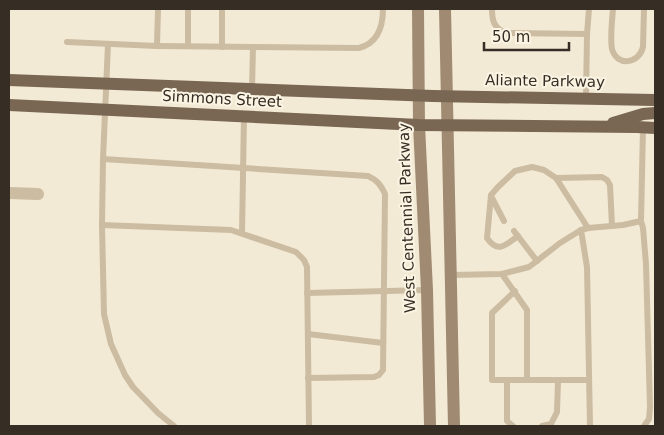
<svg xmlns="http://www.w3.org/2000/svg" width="664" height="435" font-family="'DejaVu Sans',sans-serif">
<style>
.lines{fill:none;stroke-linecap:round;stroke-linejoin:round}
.lane{stroke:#ccbca1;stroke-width:6}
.street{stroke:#ccbca1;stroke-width:12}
.secondary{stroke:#a08b72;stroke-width:12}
.primary{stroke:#796754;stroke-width:12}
.labels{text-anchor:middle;stroke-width:4;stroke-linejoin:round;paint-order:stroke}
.street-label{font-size:15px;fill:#362d25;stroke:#fbf4e3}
</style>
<rect width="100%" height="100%" fill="#f3ead6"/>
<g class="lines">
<g class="lane">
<path d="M492,9C492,21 494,28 506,33L587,34L586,98"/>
<path d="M613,9C612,21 610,38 612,49C617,67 639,64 643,47L644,9"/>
<path d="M587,34L589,9"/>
<path d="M67,42L157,46L158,9"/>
<path d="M108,44L103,159L102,225L104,314L111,344L125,375L133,387L158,413L174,426"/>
<path d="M157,46L359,48C378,43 383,27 383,9"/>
<path d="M188,46V9"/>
<path d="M222,47V9"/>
<path d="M252,89L253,47"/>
<path d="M643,127L641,221L643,228L646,264L650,407L649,419L644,426"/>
<path d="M103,159L368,176C377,180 381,185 385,194L383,370L379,375L374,377L308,378"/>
<path d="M556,178L602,177L607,180L610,185L612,226"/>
<path d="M491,196L504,221"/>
<path d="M102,225L231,230L296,252L304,260L307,267L309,426"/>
<path d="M581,230L587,267L590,426"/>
<path d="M514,231L537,261"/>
<path d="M242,233L244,116"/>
<path d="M518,236C506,245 498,254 487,238L491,195L498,187L515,171L532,167L544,170L556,178L588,228"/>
<path d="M502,274L527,310V380"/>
<path d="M451,275L502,274L529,267L560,243L581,230L588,228L623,225L641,221"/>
<path d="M515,291L492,313V380H589"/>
<path d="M307,293L427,290"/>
<path d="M308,334L383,343"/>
<path d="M507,380V421L513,426"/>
<path d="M542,426L551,424L557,412L558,381"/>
</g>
<path class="street" d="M9,193L38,194"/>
<g class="secondary">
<path d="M418,9L419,125L427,290L430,426"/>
<path d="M445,9L454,426"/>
</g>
<g class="primary">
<path d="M9,80L433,96L655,100"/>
<path d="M9,105L419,125L637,127L655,128"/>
<path d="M613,123L643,114L655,113"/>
</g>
</g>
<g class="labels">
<g class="street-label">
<text transform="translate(545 81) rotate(1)" y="5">Aliante Parkway</text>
<text transform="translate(222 99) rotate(3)" y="5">Simmons Street</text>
<text transform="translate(407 218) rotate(-92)" y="5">West Centennial Parkway</text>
</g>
</g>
<rect width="664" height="435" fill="none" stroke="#362d25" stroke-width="20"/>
<path d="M484 42v8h85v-8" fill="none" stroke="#362d25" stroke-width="2.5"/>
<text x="492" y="42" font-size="15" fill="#362d25" stroke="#fbf4e3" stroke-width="4" paint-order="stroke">50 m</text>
</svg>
